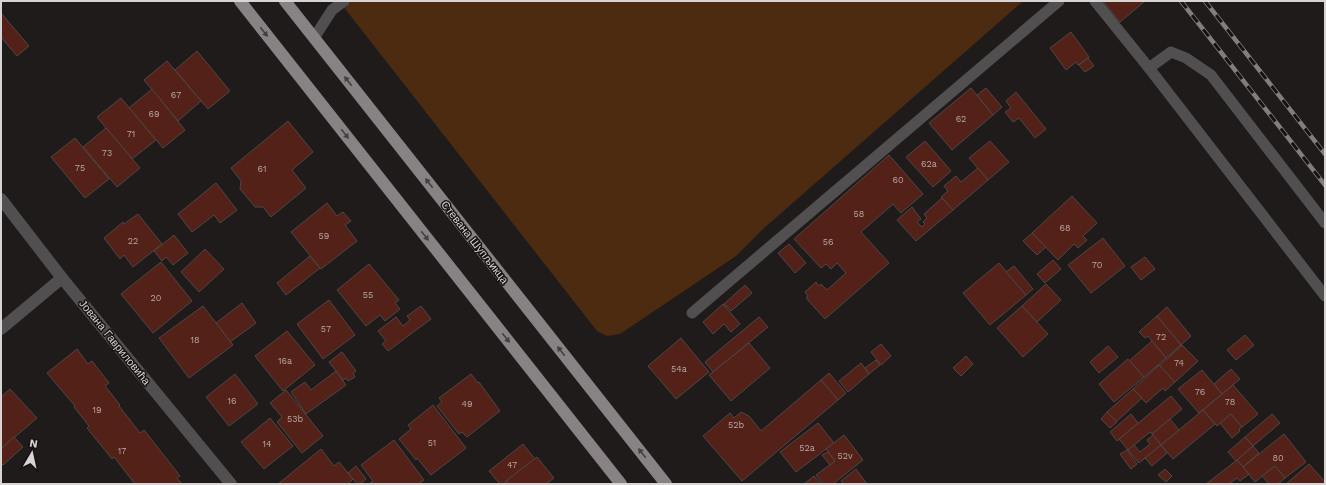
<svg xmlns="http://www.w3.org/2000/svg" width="1326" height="485" font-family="'Work Sans',sans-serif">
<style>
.green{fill:#4d2b11}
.building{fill:#532118;stroke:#4e4746}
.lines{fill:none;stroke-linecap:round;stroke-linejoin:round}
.lane{stroke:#524f51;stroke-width:11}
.street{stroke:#524f51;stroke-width:12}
.primary{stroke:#888285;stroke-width:12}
.rail-casing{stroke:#827e7e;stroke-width:4.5}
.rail{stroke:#171212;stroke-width:3;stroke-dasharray:9;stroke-linecap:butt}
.oneway{fill:#443f40}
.labels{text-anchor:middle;stroke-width:3;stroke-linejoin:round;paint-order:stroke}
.number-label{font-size:9px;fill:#b7a7a5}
.street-label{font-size:11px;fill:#d8d4d4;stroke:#171212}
</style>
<rect width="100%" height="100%" fill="#201b1b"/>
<path class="green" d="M339,1H1023L763,229L736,256L620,334L607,336L597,331Z"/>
<g class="building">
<path d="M1103,1H1145L1120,22Z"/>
<path d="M1,13L29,46L17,56L1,37Z"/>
<path d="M1071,32L1089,57L1078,65L1076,62L1066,70L1050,48Z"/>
<path d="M197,51L230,91L208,109L175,70Z"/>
<path d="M1088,58L1094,66L1085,72L1079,65Z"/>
<path d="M167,61L201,101L178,121L144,80Z"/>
<path d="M971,88L993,115L952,150L929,123Z"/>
<path d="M986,88L1002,107L993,115L977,95Z"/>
<path d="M152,89L185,130L163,148L129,108Z"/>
<path d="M1016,92L1046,129L1035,138L1019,118L1013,122L1005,112L1011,108L1006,101Z"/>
<path d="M121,98L156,140L132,159L97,117Z"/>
<path d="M288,121L313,152L292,170L306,188L271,217L263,207H255L240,189L241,181L231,168Z"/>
<path d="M106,128L140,168L117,187L83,147Z"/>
<path d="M75,138L109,179L85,198L51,157Z"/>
<path d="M925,141L951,171L933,187L906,157Z"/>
<path d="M990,141L1009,162L988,180L969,158Z"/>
<path d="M889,155L923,194L901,213L893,204L861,232L889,263L825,319L806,298L808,296L805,292L816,282L819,286L821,284L827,290L846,273L837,263L831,269L826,264L821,268L794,239Z"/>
<path d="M978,168L988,180L953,210L941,197L948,191L944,186L956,176L961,182Z"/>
<path d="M216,183L237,210L220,223L214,215L192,232L178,214Z"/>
<path d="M1072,196L1097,223L1083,236L1087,240L1078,248L1074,244L1058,260L1032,233Z"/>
<path d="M942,198L953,210L916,241L897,220L912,207L921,219L917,222L922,227L925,224L923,222L927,218L924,214Z"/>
<path d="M327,203L337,216L343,212L351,221L345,225L357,241L321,269L291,232Z"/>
<path d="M138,214L162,244L133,267L124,255L120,259L104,238L123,222L124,224Z"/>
<path d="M1032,233L1046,247L1037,255L1023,241Z"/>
<path d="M174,235L188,253L173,265L166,257L162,261L154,251Z"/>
<path d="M1103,238L1125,266L1091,293L1068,265Z"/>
<path d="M789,244L806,263L795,273L778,253Z"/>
<path d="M205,249L224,269L199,292L181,272Z"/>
<path d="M310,256L320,268L286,295L277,283Z"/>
<path d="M1145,257L1155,269L1141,280L1131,267Z"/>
<path d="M1053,260L1061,269L1045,283L1037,274Z"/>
<path d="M161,262L192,301L153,333L121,294Z"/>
<path d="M999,263L1026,295L990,325L963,293Z"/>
<path d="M369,264L399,300L395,303L400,309L385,321L380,315L366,326L337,290Z"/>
<path d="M1014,266L1033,289L1026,295L1006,272Z"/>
<path d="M1046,284L1061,300L1037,322L1022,306Z"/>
<path d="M745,285L752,293L731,311L724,304Z"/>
<path d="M329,300L355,335L323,359L297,324Z"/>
<path d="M242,303L256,323L230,342L216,323Z"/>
<path d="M723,304L740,324L731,332L724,324L713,334L703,322Z"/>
<path d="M203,306L233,345L189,378L159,338Z"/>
<path d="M421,306L431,319L388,351L382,344L386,341L378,331L396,317L403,326L410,320L407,316Z"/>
<path d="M1022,306L1048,334L1023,357L997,328Z"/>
<path d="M1167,307L1191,336L1181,345L1157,316Z"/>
<path d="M1157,316L1181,345L1166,358L1148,336L1145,338L1139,332Z"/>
<path d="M759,317L768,327L713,372L705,362Z"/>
<path d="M287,331L315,365L283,391L255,356Z"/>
<path d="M1245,335L1254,345L1236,360L1227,350Z"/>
<path d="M681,338L709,372L676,399L648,366Z"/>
<path d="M1152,341L1166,358L1144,377L1129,361Z"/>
<path d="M749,343L770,368L731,401L709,375Z"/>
<path d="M881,344L891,356L881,365L871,352Z"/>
<path d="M1182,345L1198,361L1175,382L1159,366Z"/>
<path d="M1108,346L1118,357L1099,373L1090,362Z"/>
<path d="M77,349L88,364L92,361L109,383L105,386L120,405L119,406L140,433L144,430L180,476L177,478L182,484H135L114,457L112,459L87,428L89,426L74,407L75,406L47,373Z"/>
<path d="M342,352L356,371L353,373L355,377L348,381L346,378L343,380L329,362Z"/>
<path d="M966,356L973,364L961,376L953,368Z"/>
<path d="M1128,359L1144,377L1114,402L1099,384Z"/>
<path d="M876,360L880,365L869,374L865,368Z"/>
<path d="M861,363L869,374L848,392L839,381Z"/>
<path d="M1159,365L1175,382L1165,391L1163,388L1146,403L1133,389Z"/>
<path d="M1231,369L1240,379L1222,394L1214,384Z"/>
<path d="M1202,370L1222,394L1199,413L1178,389Z"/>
<path d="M336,371L346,385L306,414L291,392L305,382L311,390Z"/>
<path d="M829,373L846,393L838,400L821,380Z"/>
<path d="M235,374L258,404L229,426L206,397Z"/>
<path d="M471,374L478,383L479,382L500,411L467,437L462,432L459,434L437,406L442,402L439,398Z"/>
<path d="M821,380L838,400L742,481L703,436L730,413L734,418L741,412L749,416L761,431Z"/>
<path d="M1233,385L1258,414L1242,427L1231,414L1217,426L1203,410Z"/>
<path d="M10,389L37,418L1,449V397Z"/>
<path d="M1133,389L1142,398L1116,422L1107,412Z"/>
<path d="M286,390L323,436L302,453L277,422L282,417L270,403Z"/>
<path d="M1171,396L1182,409L1152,434L1150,432L1128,450L1119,439Z"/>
<path d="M433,405L466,448L431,475L417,458L416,460L399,439L411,429L408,425Z"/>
<path d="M1203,410L1215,424L1173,459L1161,445Z"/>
<path d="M1107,412L1117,422L1110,428L1101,419Z"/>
<path d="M1131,414L1138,423L1117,441L1110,432Z"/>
<path d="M1231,414L1242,427L1239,429L1240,431L1232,438L1220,423Z"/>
<path d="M1272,414L1280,423L1253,446L1245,437Z"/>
<path d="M270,418L293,446L264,469L241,442Z"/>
<path d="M1170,419L1179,430L1161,445L1152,434Z"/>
<path d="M818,423L834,443L796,472L780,452Z"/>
<path d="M1284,434L1306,462L1285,478L1275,466L1255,482L1243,467Z"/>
<path d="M844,435L863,460L833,484H823L816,475L835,461L826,449Z"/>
<path d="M1153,435L1161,445L1139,463L1128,450L1134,445L1140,452L1150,444L1147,440Z"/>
<path d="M14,437L23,447L3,465L1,463V449Z"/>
<path d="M1245,437L1253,446L1236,461L1228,452Z"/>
<path d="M394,440L424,480L418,484H371L370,483L373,481L361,465Z"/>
<path d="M523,444L535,459L503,484H500L489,471Z"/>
<path d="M1161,445L1167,453L1152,466L1145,458Z"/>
<path d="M1253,446L1259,453L1243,467L1237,460Z"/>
<path d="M321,449L334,466L339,462L353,479L348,484H278Z"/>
<path d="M1127,450L1137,464L1131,469L1120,454Z"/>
<path d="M828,452L835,461L830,465L822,455Z"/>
<path d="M537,457L554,478L546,484H508L506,481Z"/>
<path d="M1237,460L1249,474L1240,481L1237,478L1229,484H1206Z"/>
<path d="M1309,464L1325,482V484H1286Z"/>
<path d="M356,466L366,479L360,484H357L348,473Z"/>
<path d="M1275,466L1285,478L1278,484H1269L1262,476Z"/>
<path d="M856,469L867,484H844L841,481Z"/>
<path d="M1165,469L1172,476L1166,482L1158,475Z"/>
<path d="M814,476L821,484H804Z"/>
</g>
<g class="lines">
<g class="lane">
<path d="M1095,1L1149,68L1325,296"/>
<path d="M314,38L332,10L344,1"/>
<path d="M1149,68L1171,52L1186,58L1211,75L1325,223"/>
<path d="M692,313L1059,1"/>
</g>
<g class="street">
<path d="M1,199L62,278L231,484"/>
<path d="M1,329L62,278"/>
</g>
<g class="primary">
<path d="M240,1L621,484"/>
<path d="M285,1L666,484"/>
</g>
<defs>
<g id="rail">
<path d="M1181,1L1325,185"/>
<path d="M1205,1L1325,154"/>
</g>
</defs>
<use href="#rail" class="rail-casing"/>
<use href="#rail" class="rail"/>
</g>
<defs><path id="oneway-solid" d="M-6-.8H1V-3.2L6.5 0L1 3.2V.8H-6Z"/></defs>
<g class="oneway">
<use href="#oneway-solid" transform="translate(264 32) rotate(52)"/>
<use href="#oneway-solid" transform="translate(348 81) rotate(-128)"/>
<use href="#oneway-solid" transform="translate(345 134) rotate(52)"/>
<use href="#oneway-solid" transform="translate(429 183) rotate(-128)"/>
<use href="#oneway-solid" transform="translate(425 236) rotate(52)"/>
<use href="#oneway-solid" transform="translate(506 338) rotate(52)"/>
<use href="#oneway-solid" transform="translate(561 351) rotate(-128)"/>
<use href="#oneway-solid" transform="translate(642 453) rotate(-128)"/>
</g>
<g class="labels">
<g class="number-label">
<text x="176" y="98">67</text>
<text x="154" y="117">69</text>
<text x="961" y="122">62</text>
<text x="131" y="137">71</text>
<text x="107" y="156">73</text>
<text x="929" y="167">62a</text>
<text x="80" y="171">75</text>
<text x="262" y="172">61</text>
<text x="898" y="183">60</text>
<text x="859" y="217">58</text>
<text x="1065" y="231">68</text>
<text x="324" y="239">59</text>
<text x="133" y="244">22</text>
<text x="828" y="245">56</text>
<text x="1097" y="268">70</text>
<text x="368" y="298">55</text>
<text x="156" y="301">20</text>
<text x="326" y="332">57</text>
<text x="1161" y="340">72</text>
<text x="195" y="343">18</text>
<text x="285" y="364">16a</text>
<text x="1179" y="366">74</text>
<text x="679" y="372">54a</text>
<text x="1200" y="395">76</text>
<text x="232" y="404">16</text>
<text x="1230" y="405">78</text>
<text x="467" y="407">49</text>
<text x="97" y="413">19</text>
<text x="295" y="422">53b</text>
<text x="736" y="428">52b</text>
<text x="432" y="446">51</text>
<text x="267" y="447">14</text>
<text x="807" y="451">52a</text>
<text x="122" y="454">17</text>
<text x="845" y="459">52v</text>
<text x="1278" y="461">80</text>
<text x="512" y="468">47</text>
</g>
<g class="street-label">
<text transform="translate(475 242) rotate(52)" y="4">Стевана Шупљикца</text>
<text transform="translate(115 342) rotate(51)" y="4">Јована Гавриловића</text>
</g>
</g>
<rect width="1326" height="485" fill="none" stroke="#d8d4d4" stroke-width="4"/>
<g transform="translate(32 453) rotate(9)" stroke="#171212" stroke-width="3" paint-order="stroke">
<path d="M0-3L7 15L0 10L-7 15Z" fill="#d8d4d4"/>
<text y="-6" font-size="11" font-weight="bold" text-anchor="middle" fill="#d8d4d4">N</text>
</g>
</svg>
